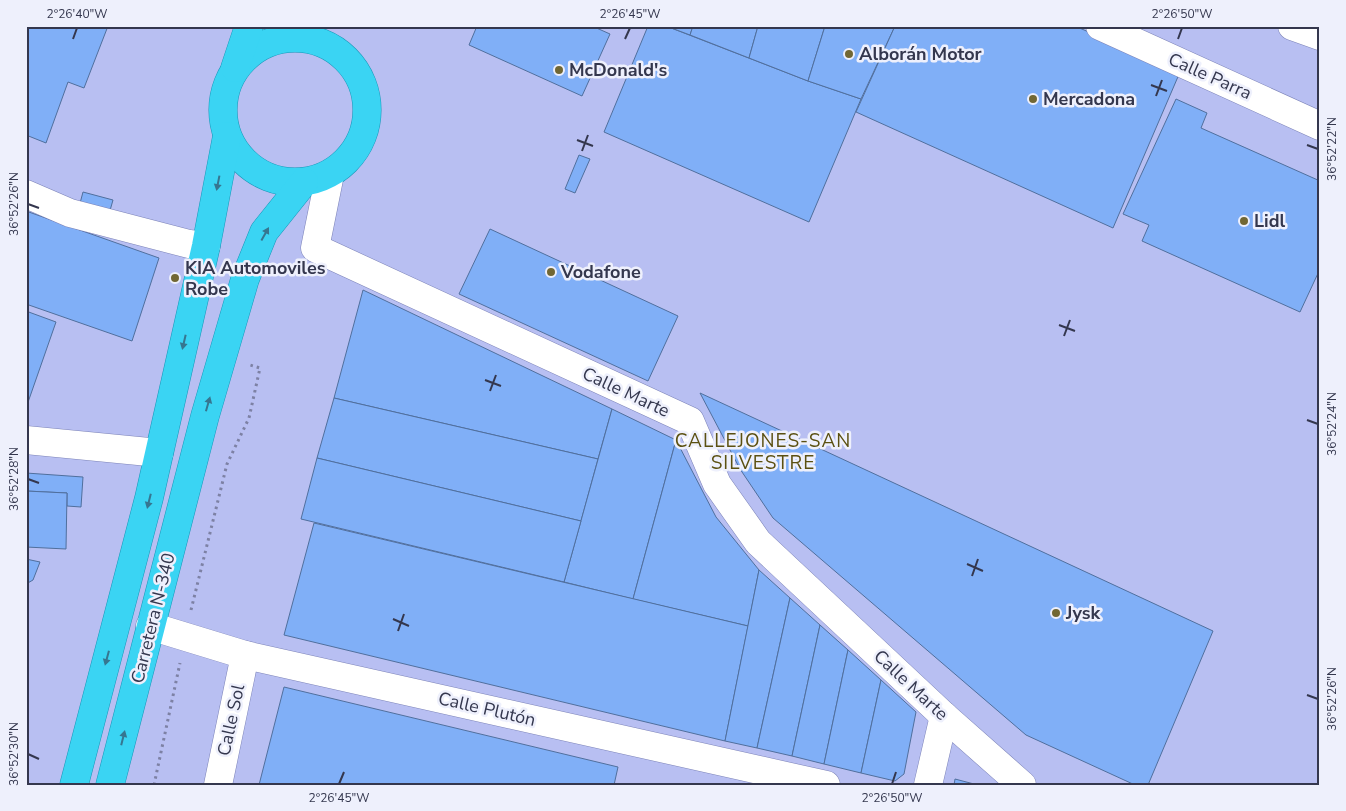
<svg xmlns="http://www.w3.org/2000/svg" width="1346" height="811" font-family="'Nunito Sans',sans-serif">
<style>
.built{fill:#b8bff2}
.building{fill:#80aff7;stroke:#506f9d}
.lines{fill:none;stroke-linecap:round;stroke-linejoin:round}
.minor-casing{stroke:#7c83b8;stroke-width:29}
.trunk-casing{stroke:#1896b7;stroke-width:29}
.path{stroke:#7d81a4;stroke-width:3;stroke-dasharray:2.5 4;stroke-linecap:butt}
.minor{stroke:#fff;stroke-width:28}
.trunk{stroke:#3ad4f3;stroke-width:28}
.oneway{fill:#367690}
.ticks{fill:none;stroke:#34374e;stroke-width:2}
.poi-dot{fill:#716734;stroke:#eef0fc;stroke-width:2}
.labels{text-anchor:middle;stroke-width:5;stroke-linejoin:round;paint-order:stroke}
.poi-label{font-size:18px;font-weight:bold;fill:#34374e;stroke:#eef0fc;text-anchor:start}
.street-label{font-size:18px;fill:#34374e;stroke:#eef0fc}
.neighbourhood-label{font-size:19px;letter-spacing:1px;fill:#5b5011;stroke:#eef0fc}
.neatline{fill:none;stroke:#34374e;stroke-width:2}
.ticks-label{font-size:12px;text-anchor:middle;fill:#34374e}
</style>
<rect width="100%" height="100%" fill="#c6ccfb"/>
<rect class="built" x="26" y="26" width="1294" height="759"/>
<g class="building">
<path d="M26,26H108L84,88L68,82L46,143L26,135Z"/>
<path d="M477,26H592L610,34L582,96L469,45Z"/>
<path d="M648,26H666L808,81L861,99L809,222L604,132Z"/>
<path d="M666,26H693L690,35Z"/>
<path d="M693,26H758L749,58L690,35Z"/>
<path d="M758,26H825L808,81L749,58Z"/>
<path d="M825,26H895L861,99L808,81Z"/>
<path d="M895,26H1075L1180,72L1113,228L856,112Z"/>
<path d="M1176,99L1207,113L1201,128L1320,181V269L1300,312L1142,241L1149,225L1123,214Z"/>
<path d="M579,155L590,159L575,193L565,189Z"/>
<path d="M83,192L113,200L109,214L79,207Z"/>
<path d="M26,211L159,258L132,341L26,304Z"/>
<path d="M490,229L678,316L648,381L459,294Z"/>
<path d="M363,290L612,409L598,459L334,398Z"/>
<path d="M26,311L56,322L26,408Z"/>
<path d="M700,393L1213,631L1148,785H1135L1026,735L773,518L740,469Z"/>
<path d="M334,398L598,459L581,521L317,458Z"/>
<path d="M612,409L676,440L633,599L564,582Z"/>
<path d="M676,440L716,517L759,570L748,626L633,599Z"/>
<path d="M317,458L581,521L564,582L301,519Z"/>
<path d="M26,473L83,477L81,507L67,506V493L26,491Z"/>
<path d="M26,491L67,493L66,549L26,547Z"/>
<path d="M314,523L748,626L725,741L284,635Z"/>
<path d="M26,559L40,562L33,580L26,584Z"/>
<path d="M759,570L790,598L757,748L725,741Z"/>
<path d="M790,598L820,625L792,756L757,748Z"/>
<path d="M820,625L848,650L824,764L792,756Z"/>
<path d="M848,650L881,680L861,773L824,764Z"/>
<path d="M881,680L916,712L904,774L895,781L861,773Z"/>
<path d="M284,687L618,767L614,785H259Z"/>
<path d="M955,779L974,784L973,785H954Z"/>
</g>
<g class="lines">
<defs>
<g id="minor">
<path d="M1100,26L1320,126"/>
<path d="M1292,26L1320,36"/>
<path d="M330,174L315,248L690,421L717,484L758,542L944,716L1022,785"/>
<path d="M26,194L70,213L189,244L206,246"/>
<path d="M26,440L159,453"/>
<path d="M150,626L245,655L826,785"/>
<path d="M218,785L245,655"/>
<path d="M928,785L944,716"/>
</g>
<g id="trunk">
<circle cx="295" cy="110" r="72"/>
<path d="M235,68L249,26"/>
<path d="M74,785L149,498L206,246L227,136"/>
<path d="M110,785L205,416L245,279L264,232L304,182"/>
</g>
</defs>
<use href="#minor" class="minor-casing"/>
<use href="#trunk" class="trunk-casing"/>
<g class="path">
<path d="M191,610L227,464L249,418L260,368L250,365V363"/>
<path d="M154,785L180,663"/>
</g>
<use href="#minor" class="minor"/>
<use href="#trunk" class="trunk"/>
</g>
<defs><path id="oneway-solid" d="M-6-.8H1V-3.2L6.5 0L1 3.2V.8H-6Z" transform="scale(1.25)"/></defs>
<g class="oneway">
<use href="#oneway-solid" transform="translate(218 183) rotate(101)"/>
<use href="#oneway-solid" transform="translate(265 234) rotate(-61)"/>
<use href="#oneway-solid" transform="translate(184 342) rotate(103)"/>
<use href="#oneway-solid" transform="translate(208 404) rotate(-74)"/>
<use href="#oneway-solid" transform="translate(149 501) rotate(104)"/>
<use href="#oneway-solid" transform="translate(107 658) rotate(105)"/>
<use href="#oneway-solid" transform="translate(123 738) rotate(-76)"/>
</g>
<path class="ticks" d="M73,39L77,28M625,39L630,28M1178,39L1182,28M1151,85L1167,91M1156,96L1162,80M577,140L593,146M1307,145L1318,149M582,151L588,135M28,204L39,208M1059,325L1075,331M1064,336L1070,320M485,380L501,386M490,391L496,375M1307,420L1318,424M28,479L39,483M967,564L983,571M972,576L978,559M393,619L409,626M398,631L404,614M1307,695L1318,699M28,754L39,759M339,784L344,772M892,784L896,772"/>
<g class="poi-dot">
<circle cx="849" cy="54" r="5"/>
<circle cx="559" cy="70" r="5"/>
<circle cx="1033" cy="99" r="5"/>
<circle cx="1244" cy="221" r="5"/>
<circle cx="551" cy="272" r="5"/>
<circle cx="175" cy="278" r="5"/>
<circle cx="1056" cy="613" r="5"/>
</g>
<g class="labels">
<g class="poi-label">
<text x="859" y="60">Alborán Motor</text>
<text x="569" y="76">McDonald's</text>
<text x="1043" y="105">Mercadona</text>
<text x="1254" y="227">Lidl</text>
<text x="185" y="274">KIA Automoviles<tspan x="185" dy="21">Robe</tspan></text>
<text x="561" y="278">Vodafone</text>
<text x="1066" y="619">Jysk</text>
</g>
<g class="street-label">
<text transform="translate(1210 76) rotate(24)" y="6">Calle Parra</text>
<text transform="translate(626 392) rotate(25)" y="6">Calle Marte</text>
<text transform="translate(153 618) rotate(-76)" y="6">Carretera N-340</text>
<text transform="translate(911 685) rotate(43)" y="6">Calle Marte</text>
<text transform="translate(487 709) rotate(13)" y="6">Calle Plutón</text>
<text transform="translate(231 720) rotate(-78)" y="6">Calle Sol</text>
</g>
<g class="neighbourhood-label">
<text x="763" y="447">CALLEJONES-SAN<tspan x="763" dy="22">SILVESTRE</tspan></text>
</g>
</g>
<rect width="1346" height="811" fill="none" stroke="#eef0fc" stroke-width="55"/>
<rect x="28" y="28" width="1290" height="756" class="neatline"/>
<g class="ticks-label">
<text x="77" y="18">2°26'40"W</text>
<text x="630" y="18">2°26'45"W</text>
<text x="1182" y="18">2°26'50"W</text>
<text transform="translate(1332 149) rotate(-90)" y="4">36°52'22"N</text>
<text transform="translate(14 204) rotate(-90)" y="4">36°52'26"N</text>
<text transform="translate(1332 424) rotate(-90)" y="4">36°52'24"N</text>
<text transform="translate(14 479) rotate(-90)" y="4">36°52'28"N</text>
<text transform="translate(1332 699) rotate(-90)" y="4">36°52'26"N</text>
<text transform="translate(14 754) rotate(-90)" y="4">36°52'30"N</text>
<text x="339" y="802">2°26'45"W</text>
<text x="892" y="802">2°26'50"W</text>
</g>
</svg>
